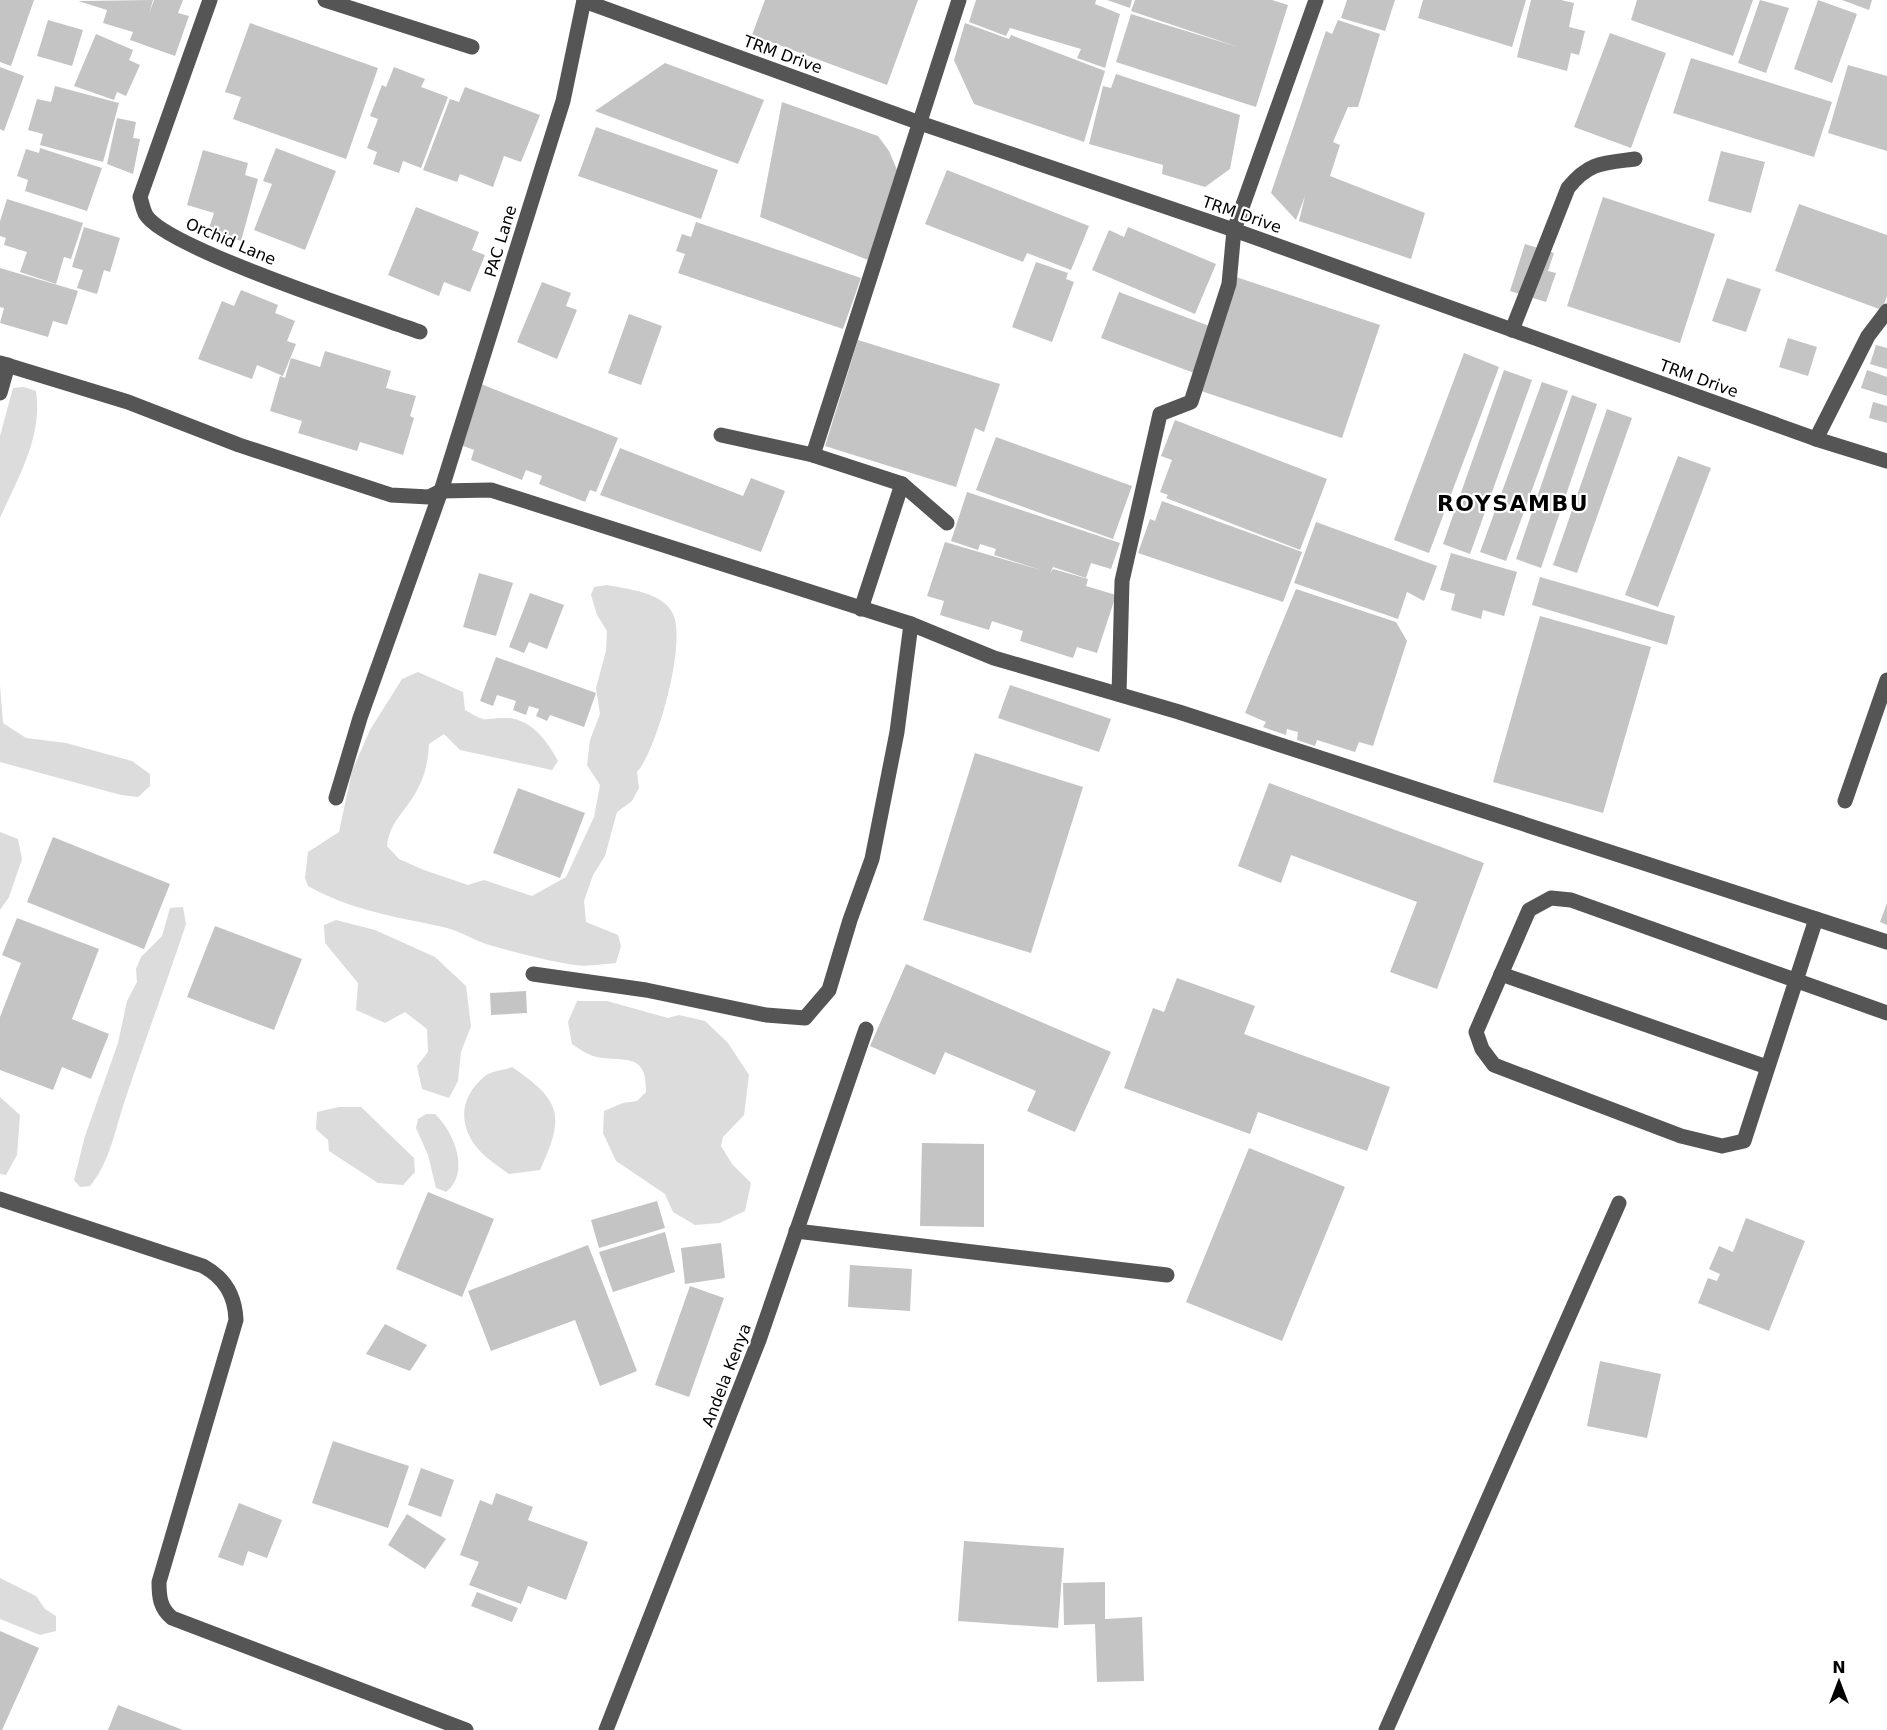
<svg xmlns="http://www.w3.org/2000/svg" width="1887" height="1730" font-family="'DejaVu Sans',sans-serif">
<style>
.green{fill:#dcdcdc}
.building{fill:#c4c4c4}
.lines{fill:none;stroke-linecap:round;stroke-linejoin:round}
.minor{stroke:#555;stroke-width:15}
.labels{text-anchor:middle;stroke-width:4.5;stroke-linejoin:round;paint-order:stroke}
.street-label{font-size:16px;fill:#000;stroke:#fff}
.district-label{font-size:22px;font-weight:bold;letter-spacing:1.5px;fill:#000;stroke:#fff}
</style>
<rect width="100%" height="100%" fill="#fff"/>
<g class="green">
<path d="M24,387L36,391C43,436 18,478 0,518V436L13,388Z"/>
<path d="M607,585C627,589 663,592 673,614C687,642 657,750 637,772L639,788L632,801L617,812L605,856L593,875L584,901L586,922L618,935L621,946L616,963C604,964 588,967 575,965C548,961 513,952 486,944C472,939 458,930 443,927C397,917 350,910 308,886L305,878L308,852L339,832L352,771L370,730L402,679L418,672L463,692L465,710C489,724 481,718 505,718C531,718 547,741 558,761L552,770L460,750L444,734L429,744C428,764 424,780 413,797C401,816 390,823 387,846L399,859L424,870L468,885L484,880L532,896L566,877L594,817L600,785L587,765L590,740L600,714L596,688L606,651L607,631L597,615L591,595L594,587Z"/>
<path d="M0,685L3,723L26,738L66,743L132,761L150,774V786L138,797L121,795L0,762Z"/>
<path d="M0,832L18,839L22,859L9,897L0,910Z"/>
<path d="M183,907L186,924C166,985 143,1045 123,1106C115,1132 108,1165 90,1186L80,1187L74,1180L85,1136L118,1043L127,1001L137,982L136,969L141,957L162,936L170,908Z"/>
<path d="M336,920L375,930L435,957L466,986L471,1026L461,1052L458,1081L449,1098L422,1089L417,1066L428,1052L427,1029L405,1012L385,1023L356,1010L358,983L325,943L324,925Z"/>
<path d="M577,1001H607L668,1018L679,1015L705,1021L728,1043L749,1075L744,1115L723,1137L721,1146L732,1164L751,1183L745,1211L720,1223L695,1225L673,1212L665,1194L616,1161L603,1133L604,1111L623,1103L637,1101L646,1092C647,1049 622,1064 593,1056C586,1054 578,1048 572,1044L568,1022Z"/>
<path d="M512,1067C562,1101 565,1116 540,1170L509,1174C501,1168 493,1163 486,1157C458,1132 456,1100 485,1076C491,1071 504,1070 512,1067Z"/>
<path d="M0,1097L20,1115L17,1155L6,1175L0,1174Z"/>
<path d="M339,1107H361L414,1158L415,1172L403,1185L378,1183L329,1151L328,1140L316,1129L317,1112Z"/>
<path d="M426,1114H435C454,1132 471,1173 446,1192L436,1188L428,1155L416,1128L418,1119Z"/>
<path d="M0,1578L36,1596L45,1609L56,1616V1631L40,1635L0,1619Z"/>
</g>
<g class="building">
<path d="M0,0H34L11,66L0,62Z"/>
<path d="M153,0L149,14L154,0H183L178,13L189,16L175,56L130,40L133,32L103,23L107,10L78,1Z"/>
<path d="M765,0H918L887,85L752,35Z"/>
<path d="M976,0H1096L1095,4L1120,14L1105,68L1077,58L1081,49L1010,28L1006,36L969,22Z"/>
<path d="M1107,0H1132L1130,8Z"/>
<path d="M1135,0H1272L1288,5L1256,107L1116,62L1131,14L1238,47L1131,11Z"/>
<path d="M1347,0H1395L1385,31L1341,18Z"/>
<path d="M1423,0H1526L1512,47L1418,18Z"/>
<path d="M1531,0H1561L1574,3L1569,27L1585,31L1579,55L1571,53L1567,71L1517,57Z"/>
<path d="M1637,0H1753L1733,56L1631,20Z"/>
<path d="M1760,0L1789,8L1766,73L1738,63Z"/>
<path d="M1818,0L1857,14L1832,83L1794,69Z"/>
<path d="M1842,0H1872L1869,10Z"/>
<path d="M48,20L83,30L72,66L37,56Z"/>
<path d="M1338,20L1380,34L1358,107H1348L1333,142L1340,145L1330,176L1425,213L1411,259L1299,221L1305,196L1296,220L1271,193L1326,31L1332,34Z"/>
<path d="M250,23L378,68L346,159L233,119L241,97L225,92Z"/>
<path d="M965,23L1009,39L1011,35L1105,71L1084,142L974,104L954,60Z"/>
<path d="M1610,33L1666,53L1631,148L1574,127Z"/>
<path d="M96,34L133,50L129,60L140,65L126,96L117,92L114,100L74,86Z"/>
<path d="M1691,58L1832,102L1814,157L1673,113Z"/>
<path d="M665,63L764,100L738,164L595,111Z"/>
<path d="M1848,65L1887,76V151L1828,133Z"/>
<path d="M0,67L24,76L4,131L0,129Z"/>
<path d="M394,67L425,79L421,87L448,97L421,168L403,161L399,173L373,164L377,152L367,148L378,119L370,116L382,85L386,87Z"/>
<path d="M1116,74L1240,115L1230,169L1205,187L1162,174L1163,165L1089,144L1103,86L1111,88Z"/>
<path d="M55,86L119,103L103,162L40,145L43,134L28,130L37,99L51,102Z"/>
<path d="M465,87L540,115L521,162L504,156L493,187L460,174L457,182L423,170L450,99L459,102Z"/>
<path d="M782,102L878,136L889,151L900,177L878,264L760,217Z"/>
<path d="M117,118L136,122L133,138L140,139L133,174L107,164Z"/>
<path d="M596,127L718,170L701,219L578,176Z"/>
<path d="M40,148L102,168L87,211L25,191L28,180L17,176L26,149L39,153Z"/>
<path d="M276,148L336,171L305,250L254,230L272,184L263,181Z"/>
<path d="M203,150L248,163L245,175L258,179L241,241L208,231L214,213L187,205Z"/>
<path d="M1721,151L1765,162L1751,213L1708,201Z"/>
<path d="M947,170L1089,226L1071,270L1027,253L1023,262L925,224Z"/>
<path d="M1603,197L1715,234L1680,343L1567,306Z"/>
<path d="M7,199L83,223L71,259L64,257L56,284L20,272L27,252L4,245L6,238L0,236V221Z"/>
<path d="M1799,204L1887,235V296L1882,310L1775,271Z"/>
<path d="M416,207L479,232L472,250L485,255L470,292L444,282L439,296L388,275Z"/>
<path d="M696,222L861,278L843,329L678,273L685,254L676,251L682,234L691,237Z"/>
<path d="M84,227L120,238L110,272L104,270L97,294L77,288L83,270L72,267Z"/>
<path d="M1128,227L1216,264L1195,314L1092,270L1109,230L1124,237Z"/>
<path d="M1525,244L1554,253L1548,271L1556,273L1546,302L1510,291Z"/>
<path d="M1036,262L1068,273L1066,279L1074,282L1052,342L1012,327Z"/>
<path d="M0,268L78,291L67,325L53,321L48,337L0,323L4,308L0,307Z"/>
<path d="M1236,277L1380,325L1342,438L1198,390Z"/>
<path d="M1727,278L1761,289L1746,332L1712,321Z"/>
<path d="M542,282L571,293L566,306L577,310L557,359L517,342Z"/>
<path d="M241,290L278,305L275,313L295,321L287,341L296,344L283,376L257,365L252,379L198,359L222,301L234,306Z"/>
<path d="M1119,292L1212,327L1194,373L1101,338Z"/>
<path d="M629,314L662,326L641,385L608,373Z"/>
<path d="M1788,338L1817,347L1808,376L1779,367Z"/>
<path d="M858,340L1000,384L984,432L975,428L956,487L825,446Z"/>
<path d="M1876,345L1887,348V369L1870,364Z"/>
<path d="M325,351L391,371L386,388L416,396L410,416L414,418L403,455L360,442L357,451L298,433L302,421L270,411L280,376L285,378L291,358L320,367Z"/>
<path d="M1464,353L1499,367L1429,553L1394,540Z"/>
<path d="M1504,370L1532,380L1470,554L1443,544Z"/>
<path d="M1867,370L1887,377V396L1861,388Z"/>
<path d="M1542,382L1568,391L1506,561L1480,552Z"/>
<path d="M481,384L618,438L596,492L590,490L585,502L539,484L542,476L526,470L522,480L471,460L474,450L458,444Z"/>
<path d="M1572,395L1597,404L1541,568L1516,559Z"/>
<path d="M1873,402L1887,406V423L1869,418Z"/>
<path d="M1607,409L1632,418L1577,573L1553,565Z"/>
<path d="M1175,420L1327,479L1300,550L1166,498L1168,495L1160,492L1172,460L1161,456Z"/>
<path d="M996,437L1132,486L1113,539L976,490Z"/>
<path d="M620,448L743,496L751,478L785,491L761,552L600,495Z"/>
<path d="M1678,456L1711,468L1658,607L1625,595Z"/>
<path d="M967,492L1120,543L1111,569L1091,563L1086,578L1053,567L1050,574L1053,569L1088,579L1086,586L1116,595L1097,653L1077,647L1073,658L1020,641L1023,631L992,621L989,630L940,615L944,601L927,596L945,542L1044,571L994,555L996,549L980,544L978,550L951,541Z"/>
<path d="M1162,501L1302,552L1283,602L1138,553L1150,519L1155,521Z"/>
<path d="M1316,522L1437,566L1424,601L1407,592L1398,619L1294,583Z"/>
<path d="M1451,553L1517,572L1504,616L1483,610L1481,619L1451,610L1455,594L1440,590Z"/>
<path d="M479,573L513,583L496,636L463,627Z"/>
<path d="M1540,577L1675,616L1667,645L1532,605Z"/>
<path d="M1296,589L1396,622L1407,641L1373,746L1359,742L1355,752L1317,740L1315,746L1297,740L1298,732L1287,729L1286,735L1263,727L1266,722L1245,713Z"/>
<path d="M530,593L564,605L547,649L529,642L524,653L509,647Z"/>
<path d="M1540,616L1651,647L1603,813L1493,782Z"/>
<path d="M496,657L596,693L584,727L550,715L547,721L536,716L539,709L529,706L526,715L513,710L516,701L497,695L493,706L480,701Z"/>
<path d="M1010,685L1111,719L1099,752L998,718Z"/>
<path d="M975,753L1083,787L1031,953L923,920Z"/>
<path d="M1269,783L1484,863L1437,989L1390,972L1417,902L1291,855L1281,883L1238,866Z"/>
<path d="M518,788L585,813L560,878L493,853Z"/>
<path d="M53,837L170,884L144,949L27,902Z"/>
<path d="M1887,903V925L1880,922Z"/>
<path d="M17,918L99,949L72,1019L109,1034L91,1079L62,1067L53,1090L0,1070V1017L21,963L2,955Z"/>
<path d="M215,926L302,959L274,1030L187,997Z"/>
<path d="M906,964L1111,1052L1075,1132L1027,1111L1036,1091L945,1052L935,1075L870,1046Z"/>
<path d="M1177,978L1255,1006L1244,1034L1390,1087L1367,1151L1258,1112L1250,1134L1124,1088L1153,1008L1164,1012Z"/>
<path d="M526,991L527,1013L491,1015L490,993Z"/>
<path d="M922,1143L984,1144V1227L920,1226Z"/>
<path d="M1249,1148L1345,1187L1282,1341L1186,1302Z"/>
<path d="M428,1192L494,1219L462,1297L396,1269Z"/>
<path d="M657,1201L665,1228L599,1248L591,1220Z"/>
<path d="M1746,1218L1805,1241L1769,1331L1698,1303L1708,1278L1717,1281L1720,1274L1709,1269L1719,1246L1733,1252Z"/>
<path d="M665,1232L675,1272L613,1292L599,1252Z"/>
<path d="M721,1243L725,1278L685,1284L681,1248Z"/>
<path d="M588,1245L637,1371L600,1386L575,1320L491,1351L468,1291Z"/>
<path d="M850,1265L912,1269L910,1311L848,1307Z"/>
<path d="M690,1286L724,1298L689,1397L655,1385Z"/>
<path d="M385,1324L427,1345L410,1371L366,1354Z"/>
<path d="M1600,1361L1661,1374L1647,1438L1587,1426Z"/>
<path d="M333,1441L409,1466L388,1528L312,1503Z"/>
<path d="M421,1468L454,1480L441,1517L408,1505Z"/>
<path d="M496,1493L533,1507L528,1520L588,1542L566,1600L528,1586L521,1604L469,1585L479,1562L460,1555L480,1500L492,1505Z"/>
<path d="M239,1503L282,1520L267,1558L248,1551L243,1566L218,1557Z"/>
<path d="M407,1514L446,1539L425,1569L388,1545Z"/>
<path d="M964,1541L1064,1548L1058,1628L958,1621Z"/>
<path d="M1105,1582V1619L1142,1617L1144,1681L1097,1682L1095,1624L1064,1625L1063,1583Z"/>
<path d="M477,1592L518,1608L512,1622L471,1606Z"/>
<path d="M0,1631L39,1648L2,1730H0Z"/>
<path d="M118,1705L183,1730H108Z"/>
</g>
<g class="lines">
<g class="minor">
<path d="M210,0L140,197C142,203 143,210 146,215C166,248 373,315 420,332"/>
<path d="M325,0L472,47"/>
<path d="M584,1L920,123L1234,230L1816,439L1887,461"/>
<path d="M1512,330L1568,188C1589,162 1603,163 1635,159"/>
<path d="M0,363L128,402L239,445L391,495L429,497L441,491L491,490L911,624L994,658L1179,712L1887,942"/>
<path d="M0,393L8,365"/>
<path d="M721,435L813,455L902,484L947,523"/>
<path d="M1816,439L1868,336L1887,311"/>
<path d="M813,455L959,0"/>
<path d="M861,609L902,484"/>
<path d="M1119,694L1122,581L1160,414L1191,402L1229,284L1234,230L1316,0"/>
<path d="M336,798L360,718L441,491L563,101L584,0"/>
<path d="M1845,801L1887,680"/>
<path d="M1816,919C1792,993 1768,1067 1744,1141L1722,1146L1681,1136L1494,1065L1482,1049L1476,1032L1529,910L1551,898L1571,900L1887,1013"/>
<path d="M533,974L646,990L766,1015L805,1018L829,990L850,920L872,859L897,732L911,624"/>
<path d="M1501,974L1767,1067"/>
<path d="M0,1199L203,1266C225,1278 235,1295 236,1320L159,1582C159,1597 160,1608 172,1618L466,1730"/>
<path d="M796,1231L1167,1275"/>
<path d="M606,1730L759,1340L866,1029"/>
<path d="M1386,1730L1619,1203"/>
</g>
</g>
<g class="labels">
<g class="street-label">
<text transform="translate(783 54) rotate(20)" y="6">TRM Drive</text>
<text transform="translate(1242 214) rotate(19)" y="6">TRM Drive</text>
<text transform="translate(231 241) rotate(23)" y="6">Orchid Lane</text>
<text transform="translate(500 241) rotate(-73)" y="6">PAC Lane</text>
<text transform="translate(1699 378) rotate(20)" y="6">TRM Drive</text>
<text transform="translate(726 1375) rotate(-69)" y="6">Andela Kenya</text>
</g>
<g class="district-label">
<text x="1513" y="511">ROYSAMBU</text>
</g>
</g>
<g transform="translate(1839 1682)" stroke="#ffffff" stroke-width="4.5" paint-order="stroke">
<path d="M0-4.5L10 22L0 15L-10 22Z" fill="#000000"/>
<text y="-9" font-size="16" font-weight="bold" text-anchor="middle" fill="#000000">N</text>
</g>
</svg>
